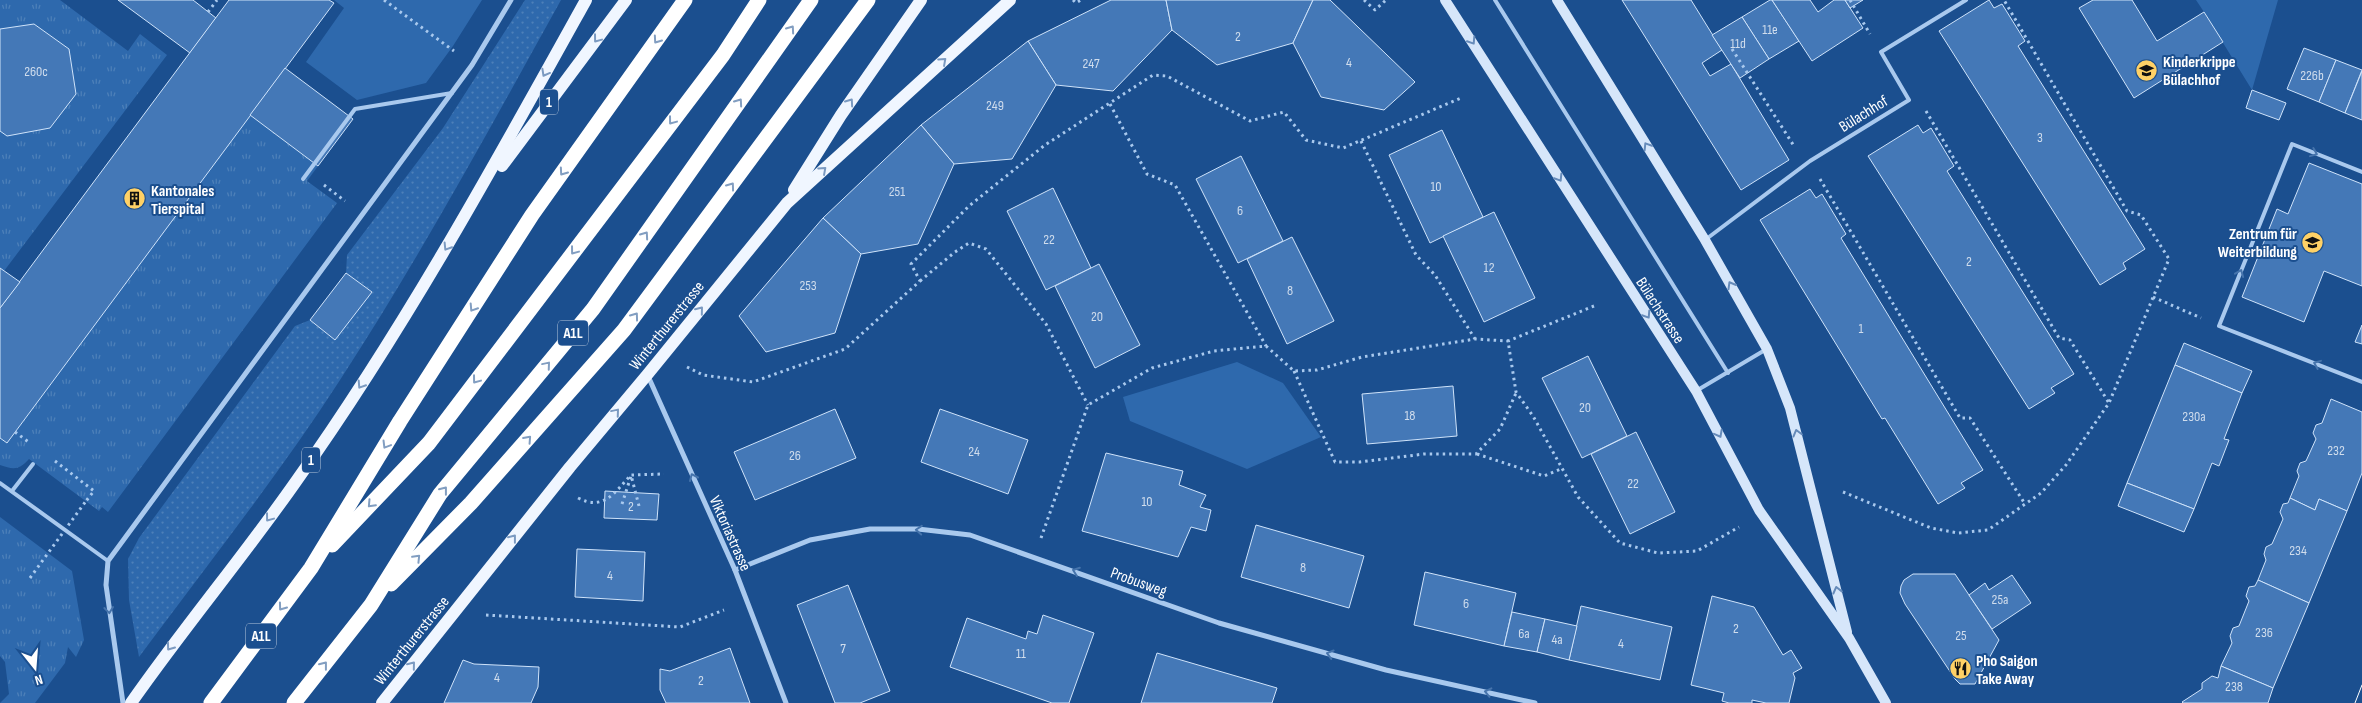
<svg xmlns="http://www.w3.org/2000/svg" width="2362" height="703" font-family="'Sofia Sans Condensed',sans-serif">
<style>
.grass{fill:url(#grass-tufts)}
.park{fill:#2e69ad}
.garden{fill:url(#garden-dots)}
.building{fill:#4478b7;stroke:#cfe3fa}
.lines{fill:none;stroke-linecap:round;stroke-linejoin:round}
.path{stroke:#a9c9ee;stroke-width:3;stroke-dasharray:2.5 4;stroke-linecap:butt}
.lane{stroke:#a9c9ee;stroke-width:4}
.street{stroke:#a9c9ee;stroke-width:5}
.secondary{stroke:#d6e6fa;stroke-width:10}
.primary{stroke:#f0f6ff;stroke-width:12}
.highway{stroke:#fff;stroke-width:15}
.tram{stroke:#fff;stroke-width:1}
.path-bridge{stroke:#a9c9ee;stroke-width:3;stroke-dasharray:2.5 4;stroke-linecap:butt}
.oneway{stroke:#829ec1}
.oneway2{stroke:#7b9ac1}
.oneway3{stroke:#668bba}
.oneway4{stroke:#4674ac}
.labels{text-anchor:middle;stroke-width:4;stroke-linejoin:round;paint-order:stroke}
.number-label{font-size:14px;fill:#d0dded}
.shield{fill:#1b4f8f;stroke:#bbcadd;stroke-width:1}
.shield-label{font-size:15px;font-weight:bold;fill:#fff}
.poi-label{font-size:16px;font-weight:bold;fill:#fff;stroke:#1b4f8f;text-anchor:start}
.street-label{font-size:16px;fill:#fff;stroke:#1b4f8f}
</style>
<defs>
<pattern id="grass-tufts" width="24" height="20" patternUnits="userSpaceOnUse" patternTransform="scale(1.25)"><rect width="24" height="20" fill="#2e69ad"/><path d="M3 7l-1-3M5 7V3M7 7l1-3M15 17l-1-3M17 17v-4M19 17l1-3" fill="none" stroke="#4d80b9"/></pattern>
<pattern id="garden-dots" width="8" height="8" patternUnits="userSpaceOnUse" patternTransform="scale(1.25)"><rect width="8" height="8" fill="#2e69ad"/><path d="M2 2h.1M6 6h.1" fill="none" stroke="#4d80b9" stroke-width="1.8" stroke-linecap="round"/></pattern>
</defs>
<rect width="100%" height="100%" fill="#1b4f8f"/>
<g class="grass">
<path d="M0,0H60L128,51L140,34L167,55L4,271L0,268Z"/>
<path d="M250,115L318,166L307,181L337,203L108,512L102,507L99,511L29,459C19,470 14,470 0,465V438L7,443Z"/>
<path d="M0,517L72,571L84,640L76,657L68,647L65,663L35,703H0L9,694L5,662L0,656Z"/>
</g>
<g class="park">
<path d="M334,0H482L453,46L426,83L357,100L306,62L344,8Z"/>
<path d="M2196,0H2278L2252,90L2204,12Z"/>
<path d="M1237,362L1283,383L1321,437L1247,469L1130,421L1123,397Z"/>
</g>
<path class="garden" d="M525,0H561C490,128 420,257 340,380C278,476 207,565 139,657L129,600L128,559L139,538L295,326L310,320L335,340L372,292L346,273L347,255L443,128Z"/>
<g class="building">
<path d="M118,0H193L216,18L190,53Z"/>
<path d="M229,0H329L334,3L7,443L0,438V308Z"/>
<path d="M1111,0H1166L1172,30L1113,91L1056,85L1028,41Z"/>
<path d="M1166,0H1313L1293,43L1217,65L1172,30Z"/>
<path d="M1313,0H1330L1415,82L1384,110L1321,97L1293,43Z"/>
<path d="M1622,0H1691L1722,50L1702,63L1710,76L1731,64L1789,160L1741,190Z"/>
<path d="M1770,0H1772L1799,41L1769,59L1742,17Z"/>
<path d="M1772,0H1810L1818,12L1834,0H1845L1863,28L1812,61Z"/>
<path d="M1845,0H1863L1850,8Z"/>
<path d="M1989,0L1994,8L2002,4L2025,41L2018,46L2145,249L2123,263L2126,269L2100,285L1939,31Z"/>
<path d="M2093,0H2132L2157,41L2204,12L2223,42L2134,98L2079,8Z"/>
<path d="M1742,17L1769,59L1740,78L1712,35Z"/>
<path d="M34,24L69,49L76,94L50,128L7,136L0,131V29Z"/>
<path d="M1028,41L1056,85L1012,159L954,164L921,125Z"/>
<path d="M2304,48L2336,60L2319,102L2287,89Z"/>
<path d="M2336,60L2362,70L2345,113L2319,102Z"/>
<path d="M285,68L353,119L318,166L250,115Z"/>
<path d="M2362,71V120L2345,113Z"/>
<path d="M2252,90L2286,103L2279,120L2246,108Z"/>
<path d="M921,125L954,164L918,244L861,254L823,218Z"/>
<path d="M1918,125L1923,133L1931,128L1954,166L1947,171L2074,374L2051,388L2055,393L2029,409L1868,156Z"/>
<path d="M1442,130L1483,217L1430,243L1389,155Z"/>
<path d="M1241,156L1283,241L1238,263L1196,179Z"/>
<path d="M2309,163L2362,184V286L2324,271L2304,322L2242,297L2277,209L2288,214Z"/>
<path d="M1053,188L1091,268L1046,290L1007,211Z"/>
<path d="M1810,189L1816,198L1822,194L1846,234L1841,238L1983,470L1961,483L1965,488L1938,504L1885,418L1882,419L1760,220Z"/>
<path d="M1494,212L1535,298L1484,322L1443,236Z"/>
<path d="M823,218L861,254L835,333L766,352L739,316Z"/>
<path d="M1292,237L1334,321L1287,344L1247,259Z"/>
<path d="M1099,264L1140,345L1095,368L1055,286Z"/>
<path d="M0,268L20,282L0,308Z"/>
<path d="M346,273L372,292L335,340L310,320Z"/>
<path d="M2362,325V344L2355,342Z"/>
<path d="M2184,343L2252,371L2242,393L2175,365Z"/>
<path d="M1588,356L1627,436L1582,458L1542,378Z"/>
<path d="M2175,365L2242,393L2224,439L2229,440L2219,466L2212,463L2194,509L2127,483Z"/>
<path d="M1453,386L1457,436L1367,444L1362,394Z"/>
<path d="M2331,399L2362,412V473L2347,511L2319,499L2315,510L2290,498L2299,476L2297,471L2300,463L2306,461L2316,439L2313,433L2316,425L2322,423Z"/>
<path d="M835,409L856,458L755,500L734,452Z"/>
<path d="M940,409L1028,440L1008,494L921,462Z"/>
<path d="M1636,432L1675,512L1630,534L1591,454Z"/>
<path d="M1106,453L1183,471L1179,485L1206,495L1200,507L1211,510L1206,531L1191,527L1178,557L1082,531Z"/>
<path d="M2127,483L2194,509L2184,532L2118,506Z"/>
<path d="M605,491L659,494L657,520L604,518Z"/>
<path d="M2290,498L2315,510L2319,499L2347,511L2309,603L2258,580L2266,560L2264,554L2266,547L2272,544L2283,519L2280,512L2283,504L2288,503Z"/>
<path d="M1256,525L1364,556L1349,608L1241,577Z"/>
<path d="M577,549L645,552L643,601L575,597Z"/>
<path d="M1425,572L1516,593L1504,646L1414,625Z"/>
<path d="M1913,574H1955L1999,640L1975,684H1960L1955,679L1905,604L1900,593L1901,586L1904,580Z"/>
<path d="M2012,575L2031,603L1992,629L1969,595L1985,583L1989,590Z"/>
<path d="M2258,580L2309,603L2273,688L2221,666L2232,643L2230,636L2233,628L2239,626L2249,601L2246,596L2249,587L2255,586Z"/>
<path d="M848,585L890,691L860,703H835L797,605Z"/>
<path d="M1712,596L1754,607L1783,655L1791,650L1802,668L1793,673L1795,678L1789,703H1766L1752,700V703H1729L1722,701L1724,693L1691,685Z"/>
<path d="M1581,606L1672,627L1660,680L1569,660Z"/>
<path d="M1512,612L1545,619L1537,652L1504,646Z"/>
<path d="M1043,615L1094,633L1069,703H1052L950,667L967,618L1026,639L1028,631L1037,634Z"/>
<path d="M1545,619L1577,626L1569,660L1537,652Z"/>
<path d="M730,648L750,703H666L660,690V669L670,671Z"/>
<path d="M1157,653L1277,688L1272,703H1141Z"/>
<path d="M463,660L474,664L539,667L538,687L531,703H444Z"/>
<path d="M2221,666L2273,688L2268,703H2183L2182,702L2202,689V683L2212,676L2218,678Z"/>
</g>
<g class="lines">
<g class="path">
<path d="M384,0L454,51"/>
<path d="M1073,0L1076,3L1081,0"/>
<path d="M1364,0L1375,10L1386,0"/>
<path d="M1850,0L1870,34"/>
<path d="M208,12L217,0"/>
<path d="M1732,49L1794,146"/>
<path d="M1110,104L1147,174L1175,185L1266,346"/>
<path d="M1926,111L2059,338L2070,340L2109,403"/>
<path d="M1361,141L1416,255L1435,275L1475,339"/>
<path d="M1820,179L1960,418H1970L2025,504"/>
<path d="M324,185L345,201"/>
<path d="M920,281L955,252L969,243L986,249L1046,324L1088,405"/>
<path d="M2153,297L2201,318"/>
<path d="M1594,306L1508,341L1516,392L1533,416L1578,497L1620,543L1658,553L1697,551L1739,527"/>
<path d="M687,367L703,375L753,382L845,349L920,281L911,264L969,206L1045,145L1153,75L1167,76L1250,121L1284,112L1306,140L1343,148L1461,98"/>
<path d="M1294,371L1335,462H1360L1424,454H1476L1500,429L1516,393"/>
<path d="M15,432L30,443"/>
<path d="M1477,454L1544,476L1561,469"/>
<path d="M55,461L94,491L86,501"/>
<path d="M1843,492L1931,528L1958,533L1988,530L2041,493L2066,465L2109,403L2169,259L2141,215L2127,211L2004,0"/>
<path d="M578,498C604,511 614,493 631,475"/>
<path d="M622,504L631,476"/>
<path d="M639,506L631,475L664,474"/>
<path d="M1041,538L1088,405L1152,368L1214,351L1266,346L1294,371L1317,370L1362,357L1475,339L1508,341"/>
<path d="M486,615L680,627L724,610"/>
</g>
<g class="lane">
<path d="M1495,0L1728,373"/>
<path d="M2362,172L2292,144L2219,326L2362,382"/>
<path d="M303,179L355,109L452,93"/>
<path d="M1705,240L1810,161L1909,100L1881,52L1966,0"/>
<path d="M1696,391L1765,350"/>
<path d="M0,483L108,561"/>
<path d="M12,491L33,464"/>
</g>
<g class="street">
<path d="M648,376L735,570L786,703"/>
<path d="M735,570L810,540L870,529H918L970,535L1219,623L1386,670L1535,703"/>
<path d="M123,703L106,585L108,561L472,65L511,0"/>
</g>
<g class="secondary">
<path d="M1445,0L1696,391L1759,510L1849,638L1886,703"/>
<path d="M1557,0L1705,240L1767,349L1790,408L1847,632"/>
</g>
<g class="primary">
<path d="M502,166L626,0"/>
<path d="M794,190L841,115L921,0"/>
<path d="M131,703C184,627 244,556 297,480C405,328 495,164 586,0"/>
<path d="M382,703L570,467L647,375L787,203L1010,0"/>
</g>
<g class="highway">
<path d="M332,545L429,443L723,55L759,0"/>
<path d="M391,584L471,503L624,330L868,0"/>
<path d="M211,703L311,568L400,421L532,215L685,0"/>
<path d="M294,703L371,605L440,494L593,309L811,0"/>
</g>
<path class="tram" d="M2355,703L2362,685"/>
<path class="path-bridge" d="M30,578L86,501"/>
</g>
<defs><path id="oneway-chevron" d="M-2-3.5L2.5 0L-2 3.5" fill="none" stroke-width="1.6" stroke-linecap="round" stroke-linejoin="round" transform="scale(1.25)"/></defs>
<g class="oneway">
<use href="#oneway-chevron" transform="translate(791 29) rotate(-55)"/>
<use href="#oneway-chevron" transform="translate(657 40) rotate(125)"/>
<use href="#oneway-chevron" transform="translate(739 102) rotate(-55)"/>
<use href="#oneway-chevron" transform="translate(672 121) rotate(127)"/>
<use href="#oneway-chevron" transform="translate(563 172) rotate(125)"/>
<use href="#oneway-chevron" transform="translate(731 186) rotate(-54)"/>
<use href="#oneway-chevron" transform="translate(645 235) rotate(-55)"/>
<use href="#oneway-chevron" transform="translate(574 251) rotate(127)"/>
<use href="#oneway-chevron" transform="translate(473 308) rotate(123)"/>
<use href="#oneway-chevron" transform="translate(635 316) rotate(-54)"/>
<use href="#oneway-chevron" transform="translate(547 365) rotate(-50)"/>
<use href="#oneway-chevron" transform="translate(476 380) rotate(127)"/>
<use href="#oneway-chevron" transform="translate(528 439) rotate(-48)"/>
<use href="#oneway-chevron" transform="translate(386 445) rotate(121)"/>
<use href="#oneway-chevron" transform="translate(444 490) rotate(-52)"/>
<use href="#oneway-chevron" transform="translate(371 504) rotate(133)"/>
<use href="#oneway-chevron" transform="translate(417 558) rotate(-46)"/>
<use href="#oneway-chevron" transform="translate(282 607) rotate(126)"/>
<use href="#oneway-chevron" transform="translate(324 665) rotate(-52)"/>
</g>
<g class="oneway2">
<use href="#oneway-chevron" transform="translate(597 39) rotate(127)"/>
<use href="#oneway-chevron" transform="translate(943 61) rotate(-42)"/>
<use href="#oneway-chevron" transform="translate(545 73) rotate(119)"/>
<use href="#oneway-chevron" transform="translate(850 102) rotate(-55)"/>
<use href="#oneway-chevron" transform="translate(823 170) rotate(-42)"/>
<use href="#oneway-chevron" transform="translate(447 247) rotate(122)"/>
<use href="#oneway-chevron" transform="translate(700 310) rotate(-51)"/>
<use href="#oneway-chevron" transform="translate(361 385) rotate(123)"/>
<use href="#oneway-chevron" transform="translate(616 412) rotate(-50)"/>
<use href="#oneway-chevron" transform="translate(269 518) rotate(127)"/>
<use href="#oneway-chevron" transform="translate(513 538) rotate(-52)"/>
<use href="#oneway-chevron" transform="translate(170 647) rotate(126)"/>
<use href="#oneway-chevron" transform="translate(412 665) rotate(-51)"/>
</g>
<g class="oneway3">
<use href="#oneway-chevron" transform="translate(1472 41) rotate(57)"/>
<use href="#oneway-chevron" transform="translate(1647 146) rotate(-122)"/>
<use href="#oneway-chevron" transform="translate(1559 178) rotate(58)"/>
<use href="#oneway-chevron" transform="translate(1731 285) rotate(-120)"/>
<use href="#oneway-chevron" transform="translate(1647 315) rotate(57)"/>
<use href="#oneway-chevron" transform="translate(1797 433) rotate(-105)"/>
<use href="#oneway-chevron" transform="translate(1719 434) rotate(62)"/>
<use href="#oneway-chevron" transform="translate(1837 590) rotate(-104)"/>
</g>
<g class="oneway4">
<use href="#oneway-chevron" transform="translate(2314 153) rotate(22)"/>
<use href="#oneway-chevron" transform="translate(2240 273) rotate(-68)"/>
<use href="#oneway-chevron" transform="translate(2317 364) rotate(-158)"/>
<use href="#oneway-chevron" transform="translate(693 477) rotate(-114)"/>
<use href="#oneway-chevron" transform="translate(919 530) rotate(-176)"/>
<use href="#oneway-chevron" transform="translate(1076 571) rotate(-160)"/>
<use href="#oneway-chevron" transform="translate(109 610) rotate(83)"/>
<use href="#oneway-chevron" transform="translate(1330 654) rotate(-164)"/>
<use href="#oneway-chevron" transform="translate(1488 692) rotate(-167)"/>
</g>
<defs>
<symbol id="school-disc" viewBox="-11 -11 22 22"><circle r="9.5" fill="#ffd166" stroke="#1b4f8f"/><path d="M0-5L7-2L0 1L-7-2ZM-4 1L0 2.5L4 1V4Q0 6-4 4Z" fill="#111"/></symbol>
<symbol id="building-disc" viewBox="-11 -11 22 22"><circle r="9.5" fill="#ffd166" stroke="#1b4f8f"/><path d="M-4-6H4V6H1V3H-1V6H-4ZM-2.5-4.3h1.7v1.8h-1.7ZM.8-4.3h1.7v1.8H.8ZM-2.5-1h1.7V.8h-1.7ZM.8-1h1.7V.8H.8Z" fill="#111"/></symbol>
<symbol id="university-disc" viewBox="-11 -11 22 22"><circle r="9.5" fill="#ffd166" stroke="#1b4f8f"/><path d="M0-5L7-2L0 1L-7-2ZM-4 1L0 2.5L4 1V4Q0 6-4 4Z" fill="#111"/></symbol>
<symbol id="restaurant-disc" viewBox="-11 -11 22 22"><circle r="9.5" fill="#ffd166" stroke="#1b4f8f"/><path d="M-5-6h1v4h1v-4h1v4h1v-4h1v5L-1.5 .5V6h-2V.5L-5-1ZM5-6V6H3V1.5H1.5Q1.5-4 5-6Z" fill="#111"/></symbol>
</defs>
<g fill-rule="evenodd">
<use href="#school-disc" x="2134" y="58" width="25" height="25"/>
<use href="#building-disc" x="122" y="186" width="25" height="25"/>
<use href="#university-disc" x="2300" y="230" width="25" height="25"/>
<use href="#restaurant-disc" x="1948" y="656" width="25" height="25"/>
</g>
<g class="labels">
<g class="number-label">
<text x="1770" y="34">11e</text>
<text x="1238" y="41">2</text>
<text x="1738" y="48">11d</text>
<text x="1349" y="67">4</text>
<text x="1091" y="68">247</text>
<text x="36" y="76">260c</text>
<text x="2312" y="80">226b</text>
<text x="995" y="110">249</text>
<text x="2040" y="142">3</text>
<text x="1436" y="191">10</text>
<text x="897" y="196">251</text>
<text x="1240" y="215">6</text>
<text x="1049" y="244">22</text>
<text x="1969" y="266">2</text>
<text x="1489" y="272">12</text>
<text x="808" y="290">253</text>
<text x="1290" y="295">8</text>
<text x="1097" y="321">20</text>
<text x="1861" y="333">1</text>
<text x="1585" y="412">20</text>
<text x="1410" y="420">18</text>
<text x="2194" y="421">230a</text>
<text x="2336" y="455">232</text>
<text x="974" y="456">24</text>
<text x="795" y="460">26</text>
<text x="1633" y="488">22</text>
<text x="1147" y="506">10</text>
<text x="631" y="511">2</text>
<text x="2298" y="555">234</text>
<text x="1303" y="572">8</text>
<text x="610" y="580">4</text>
<text x="2000" y="604">25a</text>
<text x="1466" y="608">6</text>
<text x="1736" y="633">2</text>
<text x="2264" y="637">236</text>
<text x="1524" y="638">6a</text>
<text x="1961" y="640">25</text>
<text x="1557" y="644">4a</text>
<text x="1621" y="648">4</text>
<text x="843" y="653">7</text>
<text x="1021" y="658">11</text>
<text x="497" y="682">4</text>
<text x="701" y="685">2</text>
<text x="2234" y="691">238</text>
</g>
<g class="shield">
<rect x="540" y="89.5" width="18" height="25" rx="4"/>
<rect x="558" y="320.5" width="30" height="25" rx="4"/>
<rect x="302" y="447.5" width="18" height="25" rx="4"/>
<rect x="246" y="623.5" width="30" height="25" rx="4"/>
</g>
<g class="shield-label">
<text x="549" y="107">1</text>
<text x="573" y="338">A1L</text>
<text x="311" y="465">1</text>
<text x="261" y="641">A1L</text>
</g>
<g class="poi-label">
<text x="2163" y="67">Kinderkrippe<tspan x="2163" dy="18">Bülachhof</tspan></text>
<text x="151" y="196">Kantonales<tspan x="151" dy="18">Tierspital</tspan></text>
<text x="2297" y="239" text-anchor="end">Zentrum für<tspan x="2297" dy="18">Weiterbildung</tspan></text>
<text x="1976" y="666">Pho Saigon<tspan x="1976" dy="18">Take Away</tspan></text>
</g>
<g class="street-label">
<text transform="translate(1863 113) rotate(-32)" y="6">Bülachhof</text>
<text transform="translate(1661 310) rotate(57)" y="6">Bülachstrasse</text>
<text transform="translate(666 325) rotate(-51)" y="6">Winterthurerstrasse</text>
<text transform="translate(731 533) rotate(66)" y="6">Viktoriastrasse</text>
<text transform="translate(1139 581) rotate(20)" y="6">Probusweg</text>
<text transform="translate(411 640) rotate(-51)" y="6">Winterthurerstrasse</text>
</g>
</g>
<g transform="translate(35 668) rotate(163)" stroke="#1b4f8f" stroke-width="4" paint-order="stroke">
<path d="M0-4L9 19L0 12L-9 19Z" fill="#ffffff"/>
<text y="-8" font-size="14" font-weight="bold" text-anchor="middle" fill="#ffffff">N</text>
</g>
</svg>
